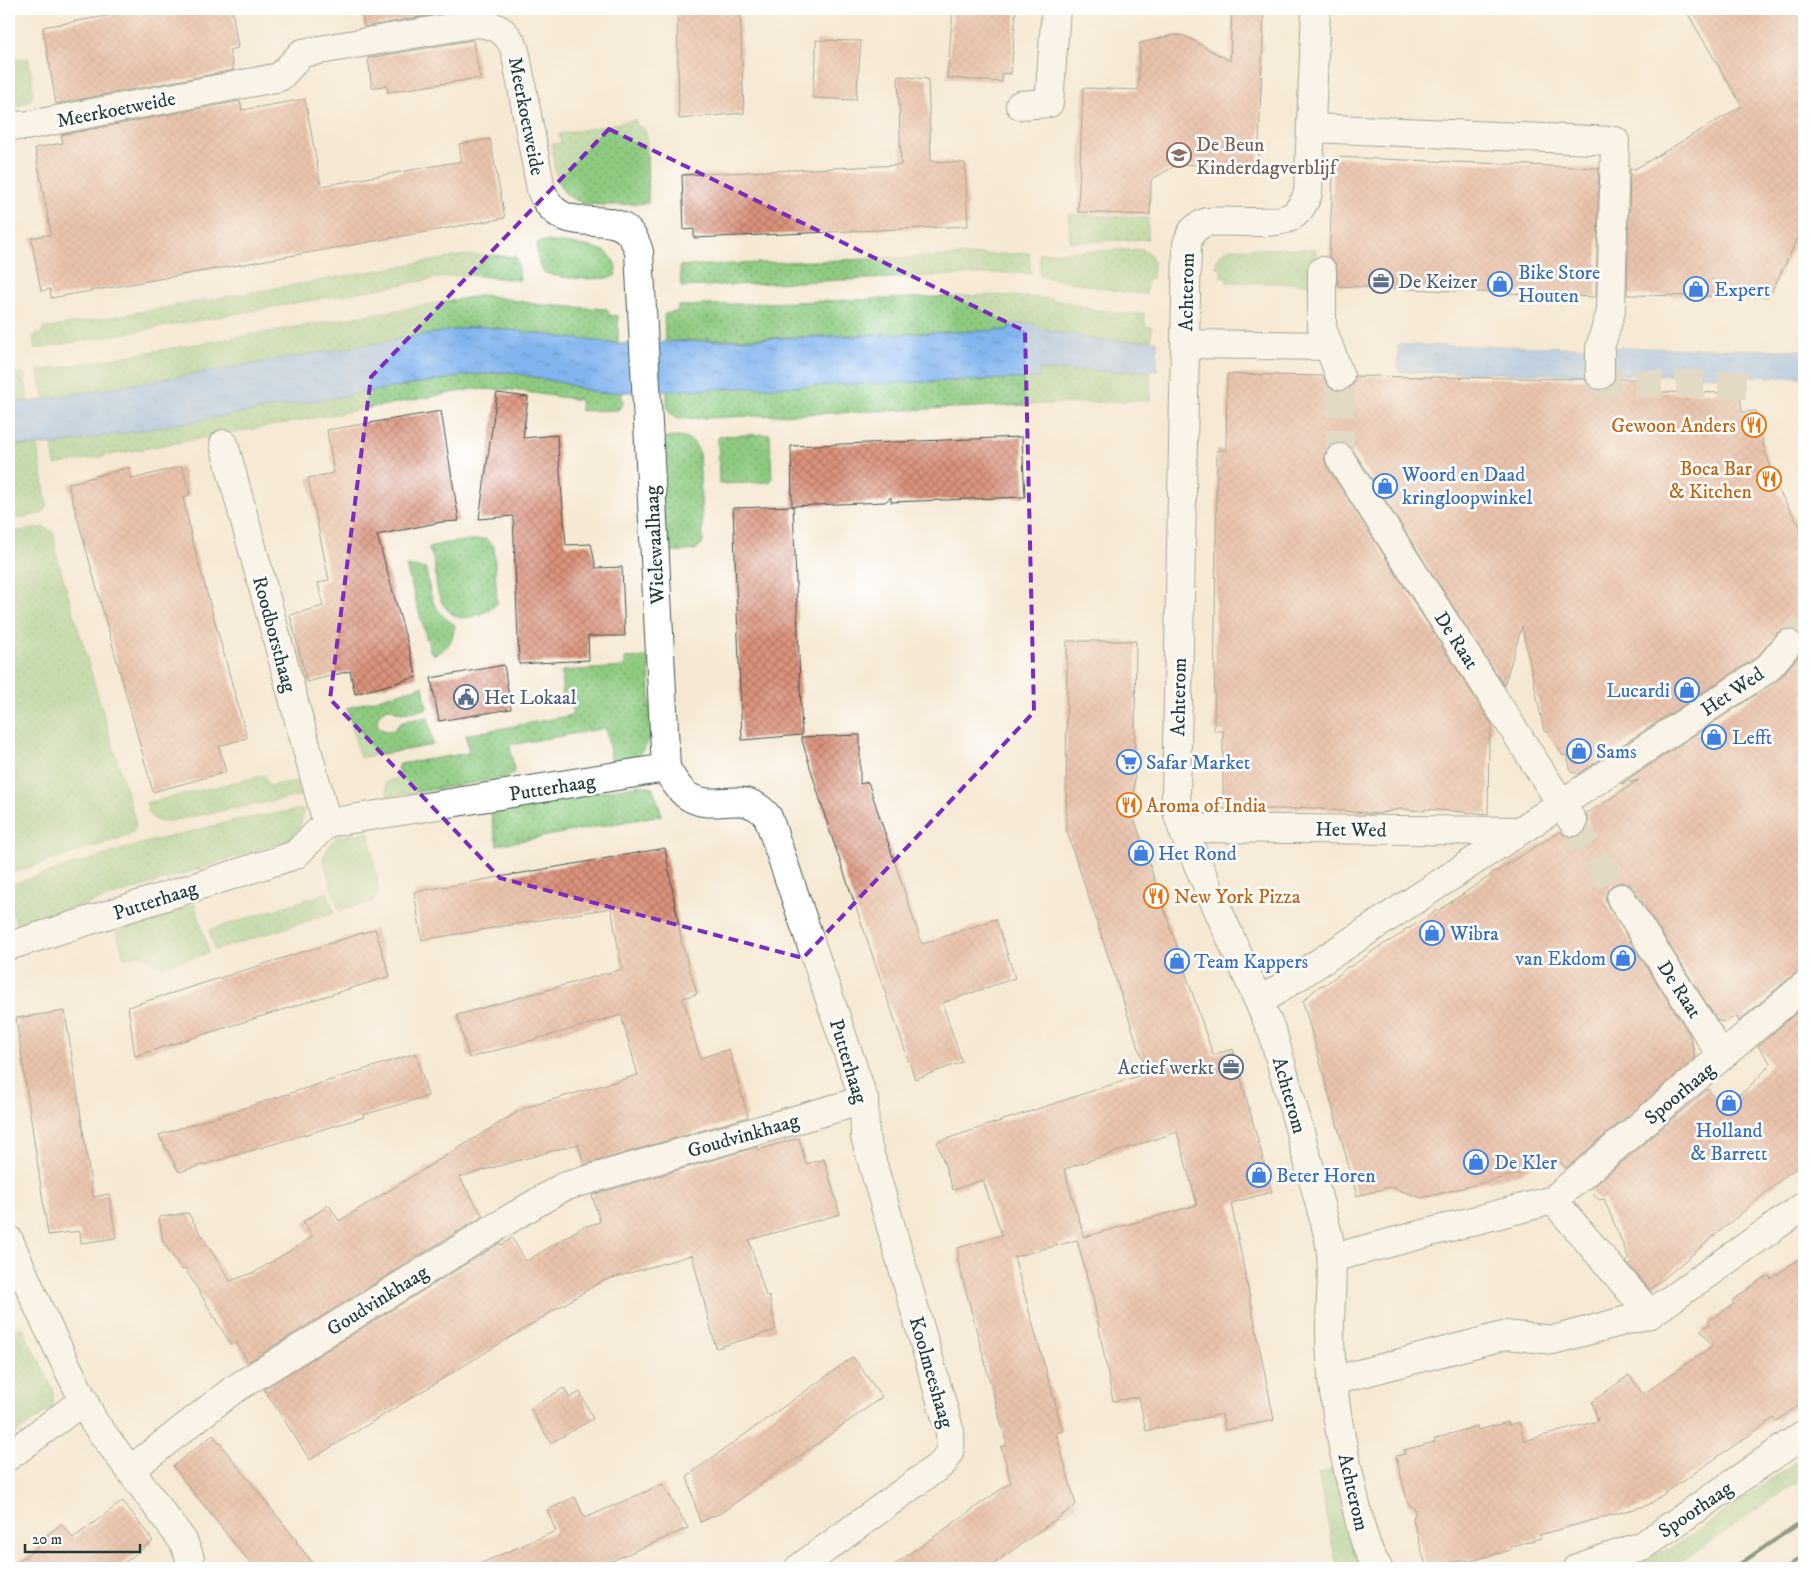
<svg xmlns="http://www.w3.org/2000/svg" width="1813" height="1577" font-family="'IM FELL DW Pica',serif">
<style>
.grass{fill:url(#grass-dots);stroke:#56845a}
.water{fill:url(#water-ripples);stroke:#507891}
.building{fill:url(#building-cross-hatch);fill-rule:evenodd}
.lines{fill:none;stroke-linecap:round;stroke-linejoin:round}
.minor-tunnel{stroke:#cbc7b4;stroke-width:28;stroke-dasharray:28 14;stroke-linecap:butt}
.minor-casing{stroke:#3f574c;stroke-width:30}
.minor{stroke:#fff;stroke-width:28}
.rail{stroke:#1f3d34;stroke-width:4}
.marked{fill:none;stroke:#7b2cbf;stroke-width:4;stroke-dasharray:10 6;stroke-linejoin:round}
.labels{text-anchor:middle;stroke-width:5;stroke-linejoin:round;paint-order:stroke}
.street-label{font-size:20px;fill:#1f3d34;stroke:#fff}
.education-label{font-size:20px;fill:#785e54;stroke:#fff;text-anchor:start}
.shop-label{font-size:20px;fill:#366cbe;stroke:#fff;text-anchor:start}
.service-label{font-size:20px;fill:#4e5e75;stroke:#fff;text-anchor:start}
.food-label{font-size:20px;fill:#c56008;stroke:#fff;text-anchor:end}
</style>
<defs>
<pattern id="grass-dots" width="8" height="8" patternUnits="userSpaceOnUse" patternTransform="scale(1.25)"><rect width="8" height="8" fill="#8ecb80"/><path d="M2 2h.1M6 6h.1" fill="none" stroke="#73a66a" stroke-width="1.8" stroke-linecap="round"/></pattern>
<pattern id="water-ripples" width="26" height="14" patternUnits="userSpaceOnUse" patternTransform="scale(1.25)"><rect width="26" height="14" fill="#81b4ee"/><path d="M2 4q2-2 4 0t4 0M15 11q2-2 4 0t4 0" fill="none" stroke="#6994c2"/></pattern>
<pattern id="building-cross-hatch" width="8" height="8" patternUnits="userSpaceOnUse" patternTransform="scale(1.25)"><rect width="8" height="8" fill="#dc937b"/><path d="M0 0l8 8M0 8l8-8" fill="none" stroke="#b27966"/></pattern>
</defs>
<rect width="100%" height="100%" fill="#fff"/>
<filter id="ink" filterUnits="userSpaceOnUse"><feTurbulence type="fractalNoise" baseFrequency=".02" numOctaves="2"/><feDisplacementMap in="SourceGraphic" scale="10" xChannelSelector="R" yChannelSelector="G"/><feConvolveMatrix kernelMatrix="1 2 1 2 8 2 1 2 1" color-interpolation-filters="sRGB"/></filter>
<filter id="wash" filterUnits="userSpaceOnUse"><feTurbulence type="fractalNoise" baseFrequency=".0096" numOctaves="4" result="noise"/><feDisplacementMap in="SourceGraphic" scale="20" xChannelSelector="R" yChannelSelector="G"/><feGaussianBlur stdDeviation="1.12" result="paint"/><feColorMatrix in="noise" values="0 0 0 0 0 0 0 0 0 0 0 0 0 0 0 0 0 1.4 0 .05"/><feComposite in="paint" operator="in"/></filter>
<g filter="url(#wash)">
<rect width="100%" height="100%" fill="#f6e9d4"/>
<g class="grass">
<path d="M28,58L32,75L33,97C26,105 18,106 9,105V61Z"/>
<path d="M636,120L637,126C646,127 645,130 647,138L648,203C625,204 582,211 565,193C554,181 553,160 552,144L561,143L559,134Z"/>
<path d="M1068,214L1148,218V239L1070,242Z"/>
<path d="M547,241C560,243 597,246 606,252C614,257 618,268 615,276C603,281 555,279 544,272C539,269 539,263 538,258C537,252 535,248 538,242Z"/>
<path d="M1232,248L1316,249L1315,284L1227,282L1226,277H1222L1221,267H1216C1215,256 1223,251 1232,248Z"/>
<path d="M1142,249C1155,253 1154,265 1152,278L1147,281L1146,294L1122,292L1040,276L1039,253Z"/>
<path d="M1029,253L1031,274L1007,273L681,287L680,266Z"/>
<path d="M465,255H489L516,257L520,280L471,275L450,276L35,349L33,336L42,333V329Z"/>
<path d="M484,295L541,305L607,309L609,315L618,316V344L477,326L45,399L38,371Z"/>
<path d="M995,295L1049,298L1091,309L1128,314L1144,313L1145,326L1152,327L1151,340L1102,341L1042,329C1033,322 1023,323 1013,324L1009,330L665,341L664,315L667,313L677,312L678,306Z"/>
<path d="M1039,370L1151,371L1150,400L678,419C665,414 667,402 667,390L1039,378Z"/>
<path d="M510,372L563,383L597,393L622,392L623,404L618,410L581,411L580,400L512,390L473,389L55,465L52,445L468,375Z"/>
<path d="M24,373L28,402H9V375Z"/>
<path d="M770,434L772,479L770,482L720,484L719,480L718,438L720,436Z"/>
<path d="M680,437C690,438 695,442 699,452L703,543L695,550L664,553L659,438Z"/>
<path d="M9,445L37,446L47,503L44,512L40,514L9,520Z"/>
<path d="M44,527L53,532L57,557L136,824L133,832L123,837L9,874V533Z"/>
<path d="M485,539L494,546L497,603C492,610 479,615 470,617C461,619 457,618 450,612C434,598 437,580 434,562C433,557 430,552 428,548L445,543Z"/>
<path d="M406,566L426,569C430,595 431,610 455,625C451,644 450,647 433,655L430,650Z"/>
<path d="M649,657L651,734C646,754 632,761 613,764L611,759L606,728L510,745L514,771L509,777L388,797L385,783L387,781L396,779L399,774L397,767L400,764L469,753L466,735L573,715L571,701L562,702V671L625,667V658Z"/>
<path d="M423,686L427,709L401,713L388,708C374,713 373,731 389,731C396,731 396,726 401,723C408,719 420,719 428,717L433,745L360,758L347,708Z"/>
<path d="M265,775L268,786L297,781L300,796L164,822C150,821 150,815 146,803Z"/>
<path d="M640,785L648,786L653,788L662,815L497,845L491,814L495,811Z"/>
<path d="M303,809C302,824 300,832 287,841L17,926L9,902V885L144,843L237,820Z"/>
<path d="M369,832L379,894L372,901L339,911L323,859C326,852 331,841 337,837Z"/>
<path d="M328,893L334,913L215,950L209,930Z"/>
<path d="M195,904L209,953L163,966L141,954L124,958L116,928Z"/>
<path d="M22,1327L53,1389V1407L9,1439V1333Z"/>
<path d="M1804,1456V1477L1672,1568H1620L1671,1549Z"/>
<path d="M1333,1470L1347,1533L1359,1563L1350,1568H1337L1318,1474Z"/>
</g>
<g class="water">
<path d="M1029,323L1037,325L1042,329L1102,341H1157V371L1039,370V378L597,393L563,383L510,372L468,375L52,445H9V402H28L477,326L618,344L1008,330L1012,324Z"/>
<path d="M1398,345L1804,350V377L1398,372Z"/>
</g>
<g id="blocks">
<g class="building">
<path d="M147,9H232L238,48L229,50L234,70L56,104L43,27Z"/>
<path d="M361,9H467L364,27Z"/>
<path d="M677,9H740L744,113L679,119Z"/>
<path d="M953,9H1016L1011,74L1002,73V82L947,78Z"/>
<path d="M1232,9H1264L1258,167L1178,164L1151,180L1150,215L1078,212L1083,88L1138,90L1140,43L1174,35L1185,36L1230,61Z"/>
<path d="M1685,9H1804V230L1800,234L1769,297L1627,295L1630,169H1635L1742,106Z"/>
<path d="M473,40L480,78L388,92L387,85L372,88L368,58Z"/>
<path d="M816,40L861,41L856,100L812,98L816,59Z"/>
<path d="M898,76L928,79L931,161L965,163L968,226L694,238V229L684,230L682,175L901,165Z"/>
<path d="M305,99L321,186L462,161L459,144L490,139L505,218L51,298L50,289L41,291L31,238L51,234L35,148L63,143L61,135L240,101L242,110Z"/>
<path d="M1334,157L1599,168L1596,297L1338,286L1336,264L1329,257Z"/>
<path d="M1227,374L1323,376L1330,388L1338,391H1345L1352,386L1355,376L1585,379L1587,383L1592,388L1600,391L1608,388L1613,383L1615,379H1652V392L1740,393L1742,412L1756,411L1766,455L1776,478L1772,480L1804,533V971L1794,974L1739,1021L1736,1016L1725,1022L1717,1020L1634,890L1629,884L1621,882L1612,885L1607,891L1605,899L1608,906L1690,1035L1695,1059L1566,1168L1556,1159L1524,1170L1522,1173L1422,1198L1390,1187L1357,1196L1303,1001L1319,986L1324,985L1340,974L1347,967L1352,966L1376,949L1403,933L1405,929L1410,928L1433,914L1434,911L1439,910L1490,876L1493,871H1497L1560,831L1565,836L1573,838L1582,835L1587,830L1589,822L1586,814L1639,780L1621,784L1779,679L1800,654L1803,646L1802,638L1798,632L1791,629L1782,630L1776,634L1757,657L1578,774L1571,772L1567,755L1563,756L1548,732L1544,731L1522,626L1504,686L1353,450L1347,444L1339,442L1331,445L1326,451L1324,459L1327,466L1493,726L1489,740L1488,814L1425,809V811L1399,809L1377,814L1300,807L1301,809H1223V731H1214L1215,623L1217,450H1226Z"/>
<path d="M497,393L528,397L523,438L557,435L566,545L591,544L596,568L622,567L625,636H588L589,660L519,664L513,516L479,519Z"/>
<path d="M441,411L459,521L442,522L377,535L417,677L355,694L350,671L307,682L290,615L323,606L318,583L329,580L308,478L334,473L327,430Z"/>
<path d="M1022,437L1025,497L891,502V497L885,502L792,506L791,446Z"/>
<path d="M182,466L190,495L183,497L192,539L247,738L219,746L226,772L153,792L68,484L129,467L132,479Z"/>
<path d="M793,506L802,735L742,740L733,508Z"/>
<path d="M1067,641H1136L1134,818L1213,1055L1233,1049L1272,1192L1231,1203L1274,1420L1225,1430L1222,1414L1146,1431L1139,1397L1113,1401L1092,1292H1091L1077,1240L1014,1257L1063,1431L1056,1433L1076,1505L988,1568H890L1011,1482L1001,1447L1007,1445L958,1261V1248L1002,1235L983,1180L953,1190L937,1142L1147,1073L1066,829ZM1177,1132L1197,1205L1084,1237L1064,1169Z"/>
<path d="M504,665L511,709L439,721L431,678Z"/>
<path d="M860,735V784L868,782L922,944L996,919L1015,978L942,1003L962,1062L915,1079L828,826L801,737Z"/>
<path d="M665,848L682,944L697,994L683,998L700,1058L729,1049L748,1117L584,1165L578,1144L459,1177L483,1216L248,1362L236,1342L231,1345L185,1268L182,1270L163,1242L159,1217L188,1213L230,1281L255,1272L312,1237L303,1222L329,1205L339,1221L524,1108L638,1075L621,1015L469,1058L457,1015L622,969L611,908L422,940L414,892Z"/>
<path d="M375,929L390,976L135,1056L128,1007Z"/>
<path d="M1804,1006V1163L1788,1174L1650,1290L1626,1262L1629,1259L1604,1199L1599,1200L1589,1190L1708,1089L1721,1106L1746,1090L1771,1064L1758,1046Z"/>
<path d="M65,1011L93,1197L109,1194L116,1238L81,1243L80,1231L48,1235L16,1018Z"/>
<path d="M416,1053L428,1096L363,1115L364,1117L179,1172L159,1135Z"/>
<path d="M799,1138L806,1164L824,1159L840,1214L749,1240L766,1296H769L776,1330L716,1348L692,1255L602,1281L310,1460L264,1389L500,1243L501,1245L512,1238L526,1261L583,1227L600,1222L592,1195L757,1147V1150Z"/>
<path d="M1804,1255V1402L1776,1421L1774,1418L1648,1505L1539,1535L1541,1538L1510,1547L1511,1550L1478,1559L1468,1562L1467,1559L1437,1567L1436,1564L1426,1566L1413,1519L1416,1510L1408,1504L1396,1456L1405,1454L1404,1450L1435,1442L1434,1439L1477,1426L1478,1430L1508,1422L1509,1425L1519,1422L1524,1441L1598,1421L1592,1402L1629,1375L1643,1394L1712,1346L1701,1330L1710,1324L1708,1321L1734,1304L1732,1301L1760,1280L1769,1276L1771,1279Z"/>
<path d="M853,1357L882,1397L721,1513L700,1522L687,1476Z"/>
<path d="M564,1388L570,1398L580,1392L593,1419L551,1443L530,1408Z"/>
<path d="M213,1435L297,1541L296,1542L317,1568H254L193,1492L173,1466Z"/>
<path d="M663,1484L688,1528L595,1568H470L556,1531L547,1510L575,1497L585,1518Z"/>
<path d="M123,1501L153,1541L117,1568H10L39,1546L37,1543L61,1524L73,1538Z"/>
</g>
</g>
</g>
<g filter="url(#ink)">
<use href="#blocks" fill-opacity="0" stroke="#3f574c" stroke-width="1"/>
<g class="lines">
<g class="minor-tunnel">
<path d="M1600,375V383L1755,385"/>
<path d="M1340,458V376"/>
<path d="M1788,644L1804,625"/>
<path d="M1573,822L1621,898"/>
</g>
<defs>
<g id="minor">
<path d="M1316,9L1308,193C1304,204 1298,215 1286,219C1266,225 1229,220 1207,222C1194,227 1190,232 1187,245L1176,796L1178,815L1184,833L1273,1034L1328,1234C1335,1266 1330,1298 1330,1330C1330,1385 1340,1438 1353,1492C1359,1519 1363,1545 1378,1568"/>
<path d="M1020,105L1049,103L1056,9"/>
<path d="M9,125L25,126L280,77L302,53L478,23C498,26 507,31 515,50L541,190C564,249 623,193 639,252L666,768C671,777 677,787 685,794C713,816 743,785 768,817L864,1100L865,1137L950,1432C951,1445 951,1453 943,1463L799,1568"/>
<path d="M1311,128L1615,141L1611,311L1600,348V375"/>
<path d="M1322,271V328L1340,376"/>
<path d="M1185,344L1328,346"/>
<path d="M224,444L327,823"/>
<path d="M1340,458L1573,822"/>
<path d="M1183,828L1519,831"/>
<path d="M1621,898L1722,1056"/>
<path d="M9,946L295,855L327,823L666,768"/>
<path d="M1259,1002L1767,669L1788,644"/>
<path d="M1553,1200L1650,1314"/>
<path d="M9,1240L40,1311L94,1422L183,1541L190,1558V1568"/>
<path d="M1332,1258L1553,1200L1804,986"/>
<path d="M1332,1381L1507,1335L1553,1340L1650,1314L1804,1206"/>
<path d="M9,1456L84,1400"/>
<path d="M130,1470L233,1390L486,1233L563,1187L864,1100"/>
<path d="M1577,1568L1642,1546L1804,1434"/>
</g>
</defs>
<use href="#minor" class="minor-casing"/>
<use href="#minor" class="minor"/>
<g class="rail">
<path d="M1734,1568L1804,1520"/>
<path d="M1786,1568L1804,1555"/>
</g>
</g>
</g>
<path d="M0 0H1813V1577H0ZM609,129L1025,331L1034,712L803,958L500,878L330,699L371,377Z" fill="#f6e9d4" fill-opacity=".55" fill-rule="evenodd"/>
<path class="marked" d="M609,129L1025,331L1034,712L803,958L500,878L330,699L371,377Z"/>
<defs>
<symbol id="school-ring" viewBox="-11 -11 22 22"><circle r="9.5" fill="#fff" stroke="#8d6e63" stroke-width="1.5"/><path d="M0-5L7-2L0 1L-7-2ZM-4 1L0 2.5L4 1V4Q0 6-4 4Z" fill="#8d6e63"/></symbol>
<symbol id="office-ring" viewBox="-11 -11 22 22"><circle r="9.5" fill="#fff" stroke="#5c6f8a" stroke-width="1.5"/><path d="M-6-3h4V-5.5h4V-3h4V5H-6ZM-1-4.5V-3h2v-1.5ZM-6 0V1H6V0Z" fill="#5c6f8a"/></symbol>
<symbol id="shop-ring" viewBox="-11 -11 22 22"><circle r="9.5" fill="#fff" stroke="#3f7fe0" stroke-width="1.5"/><path d="M-5-2.5h2.3a2.7 3.5 0 0 1 5.4 0H5L5.5 6h-11ZM-1.5-2.5h3a1.5 2.3 0 0 0-3 0Z" fill="#3f7fe0"/></symbol>
<symbol id="restaurant-ring" viewBox="-11 -11 22 22"><circle r="9.5" fill="#fff" stroke="#e8710a" stroke-width="1.5"/><path d="M-5-6h1v4h1v-4h1v4h1v-4h1v5L-1.5 .5V6h-2V.5L-5-1ZM5-6V6H3V1.5H1.5Q1.5-4 5-6Z" fill="#e8710a"/></symbol>
<symbol id="civic-ring" viewBox="-11 -11 22 22"><circle r="9.5" fill="#fff" stroke="#5c6f8a" stroke-width="1.5"/><path d="M-.6-6.5H3V-4.5H.6V-3L4-1V1h2V6H-6V1h2V-1L-.6-3ZM-1.2 2.5V6h2.4V2.5Z" fill="#5c6f8a"/></symbol>
<symbol id="supermarket-ring" viewBox="-11 -11 22 22"><circle r="9.5" fill="#fff" stroke="#3f7fe0" stroke-width="1.5"/><path d="M-6-5.5h2.5l.6 2H6L4.5 2H-2.5L-4.4-4H-6ZM-1.5 3.2a1.3 1.3 0 1 0 .1 0ZM3 3.2a1.3 1.3 0 1 0 .1 0Z" fill="#3f7fe0"/></symbol>
</defs>
<g fill-rule="evenodd">
<use href="#school-ring" x="1165" y="141" width="28" height="28"/>
<use href="#office-ring" x="1367" y="267" width="28" height="28"/>
<use href="#shop-ring" x="1486" y="270" width="28" height="28"/>
<use href="#shop-ring" x="1682" y="275" width="28" height="28"/>
<use href="#restaurant-ring" x="1740" y="411" width="28" height="28"/>
<use href="#restaurant-ring" x="1755" y="465" width="28" height="28"/>
<use href="#shop-ring" x="1371" y="472" width="28" height="28"/>
<use href="#shop-ring" x="1673" y="676" width="28" height="28"/>
<use href="#civic-ring" x="452" y="683" width="28" height="28"/>
<use href="#shop-ring" x="1700" y="723" width="28" height="28"/>
<use href="#shop-ring" x="1565" y="737" width="28" height="28"/>
<use href="#supermarket-ring" x="1115" y="748" width="28" height="28"/>
<use href="#restaurant-ring" x="1115" y="791" width="28" height="28"/>
<use href="#shop-ring" x="1127" y="839" width="28" height="28"/>
<use href="#restaurant-ring" x="1142" y="882" width="28" height="28"/>
<use href="#shop-ring" x="1418" y="919" width="28" height="28"/>
<use href="#shop-ring" x="1609" y="944" width="28" height="28"/>
<use href="#shop-ring" x="1163" y="947" width="28" height="28"/>
<use href="#office-ring" x="1217" y="1053" width="28" height="28"/>
<use href="#shop-ring" x="1715" y="1089" width="28" height="28"/>
<use href="#shop-ring" x="1462" y="1148" width="28" height="28"/>
<use href="#shop-ring" x="1245" y="1161" width="28" height="28"/>
</g>
<g class="labels">
<g class="street-label">
<text transform="translate(116 109) rotate(-11)" y="7">Meerkoetweide</text>
<text transform="translate(527 116) rotate(79)" y="7">Meerkoetweide</text>
<text transform="translate(1186 292) rotate(-89)" y="7">Achterom</text>
<text transform="translate(654 545) rotate(-93)" y="7">Wielewaalhaag</text>
<text transform="translate(275 634) rotate(75)" y="7">Roodborsthaag</text>
<text transform="translate(1457 640) rotate(57)" y="7">De Raat</text>
<text transform="translate(1732 691) rotate(-34)" y="7">Het Wed</text>
<text transform="translate(1178 697) rotate(-89)" y="7">Achterom</text>
<text transform="translate(552 787) rotate(-9)" y="7">Putterhaag</text>
<text transform="translate(1351 829) rotate(1)" y="7">Het Wed</text>
<text transform="translate(155 900) rotate(-18)" y="7">Putterhaag</text>
<text transform="translate(1680 989) rotate(57)" y="7">De Raat</text>
<text transform="translate(849 1061) rotate(73)" y="7">Putterhaag</text>
<text transform="translate(1679 1093) rotate(-40)" y="7">Spoorhaag</text>
<text transform="translate(1290 1095) rotate(74)" y="7">Achterom</text>
<text transform="translate(743 1135) rotate(-16)" y="7">Goudvinkhaag</text>
<text transform="translate(377 1300) rotate(-32)" y="7">Goudvinkhaag</text>
<text transform="translate(932 1372) rotate(74)" y="7">Koolmeeshaag</text>
<text transform="translate(1354 1492) rotate(77)" y="7">Achterom</text>
<text transform="translate(1695 1509) rotate(-34)" y="7">Spoorhaag</text>
</g>
<g class="education-label">
<text x="1196" y="151">De Beun<tspan x="1196" dy="23">Kinderdagverblijf</tspan></text>
</g>
<g class="shop-label">
<text x="1518" y="279">Bike Store<tspan x="1518" dy="23">Houten</tspan></text>
<text x="1714" y="296">Expert</text>
<text x="1402" y="481">Woord en Daad<tspan x="1402" dy="23">kringloopwinkel</tspan></text>
<text x="1670" y="697" text-anchor="end">Lucardi</text>
<text x="1732" y="744">Lefft</text>
<text x="1596" y="758">Sams</text>
<text x="1146" y="769">Safar Market</text>
<text x="1158" y="860">Het Rond</text>
<text x="1450" y="940">Wibra</text>
<text x="1606" y="965" text-anchor="end">van Ekdom</text>
<text x="1194" y="968">Team Kappers</text>
<text x="1729" y="1137" text-anchor="middle">Holland<tspan x="1729" dy="23">&amp; Barrett</tspan></text>
<text x="1494" y="1169">De Kler</text>
<text x="1276" y="1182">Beter Horen</text>
</g>
<g class="service-label">
<text x="1398" y="288">De Keizer</text>
<text x="484" y="704">Het Lokaal</text>
<text x="1214" y="1074" text-anchor="end">Actief werkt</text>
</g>
<g class="food-label">
<text x="1736" y="432">Gewoon Anders</text>
<text x="1752" y="475">Boca Bar<tspan x="1752" dy="23">&amp; Kitchen</tspan></text>
<text x="1146" y="812" text-anchor="start">Aroma of India</text>
<text x="1174" y="903" text-anchor="start">New York Pizza</text>
</g>
</g>
<rect width="1813" height="1577" fill="none" stroke="#fff" stroke-width="30"/>
<path d="M25 1544v8h115v-8" fill="none" stroke="#1f3d34" stroke-width="2.5"/>
<text x="32" y="1544" font-size="15" fill="#1f3d34" stroke="#ffffff" stroke-width="4" paint-order="stroke">20 m</text>
</svg>
